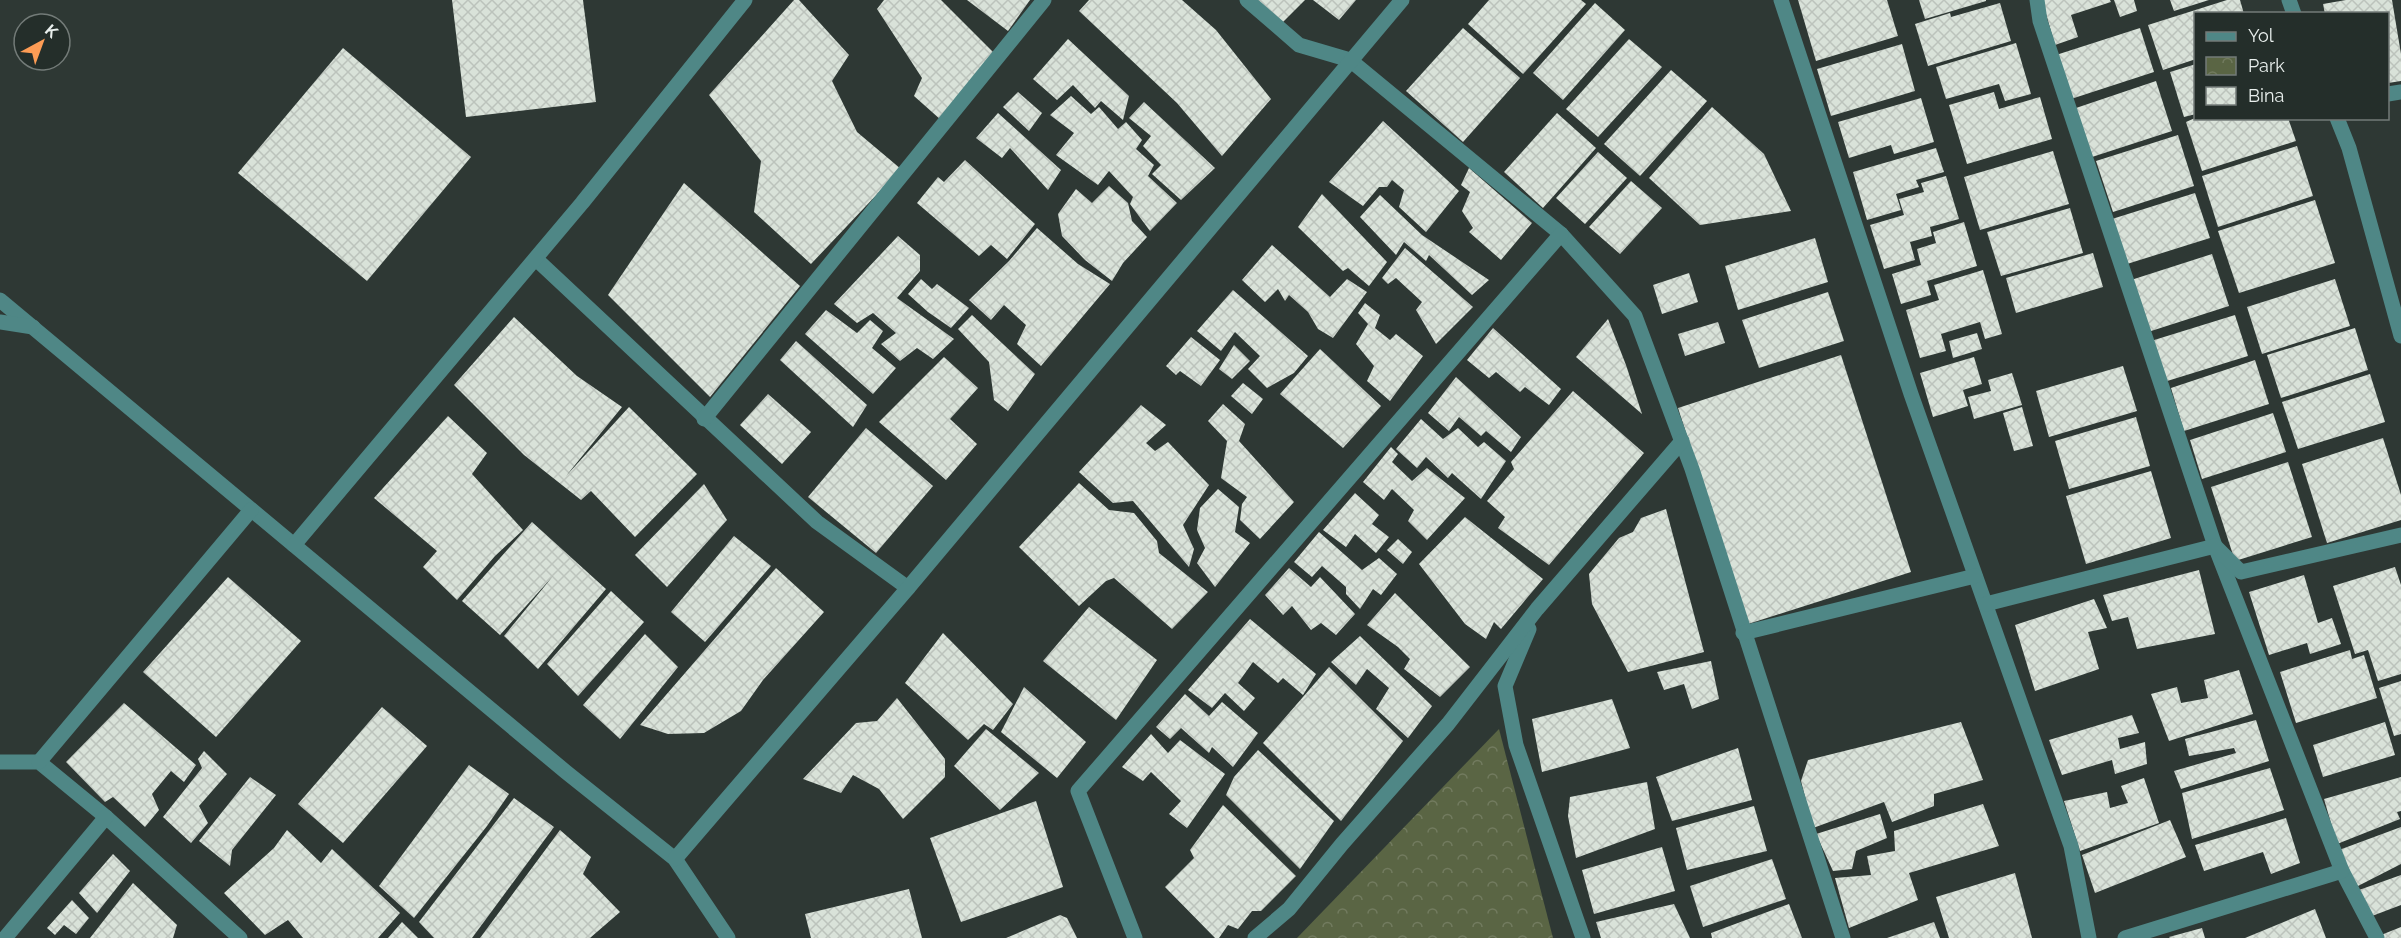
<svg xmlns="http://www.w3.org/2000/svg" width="2401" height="938" font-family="Raleway,sans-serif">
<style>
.park{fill:url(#park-crowns)}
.building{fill:url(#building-cross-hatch)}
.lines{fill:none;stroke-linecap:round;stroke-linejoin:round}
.minor{stroke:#4f8786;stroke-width:15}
</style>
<defs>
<pattern id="park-crowns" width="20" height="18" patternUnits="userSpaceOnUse" patternTransform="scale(1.5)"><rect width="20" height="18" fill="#5a6544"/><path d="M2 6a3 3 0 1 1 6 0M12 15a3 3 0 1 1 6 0" fill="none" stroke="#727b5f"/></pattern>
<pattern id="building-cross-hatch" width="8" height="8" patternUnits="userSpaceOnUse" patternTransform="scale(1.5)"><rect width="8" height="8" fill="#d9e2d9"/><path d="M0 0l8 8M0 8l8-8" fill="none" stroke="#bcc3bc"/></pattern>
</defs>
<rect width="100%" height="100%" fill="#2e3834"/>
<path class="park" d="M1499,729L1553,938H1297Z"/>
<g class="building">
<path d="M452,0H583L596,102L466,117Z"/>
<path d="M794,0H799L849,55L832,81L857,132L901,169L811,264L754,212L761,161L709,95Z"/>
<path d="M884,0H941L996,55L941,120L914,96L922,78L877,9Z"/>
<path d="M967,0H1030L1008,31Z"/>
<path d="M1089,0H1182L1216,30L1271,99L1222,156L1177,103L1079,11Z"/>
<path d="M1256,0H1305L1282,23Z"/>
<path d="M1313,0H1356L1339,20Z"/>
<path d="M1489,0H1581L1586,4L1523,74L1468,24Z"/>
<path d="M1798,0H1887L1898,36L1816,61Z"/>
<path d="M1919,0H1986V1L1925,19Z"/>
<path d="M2042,0H2110L2111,2L2071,15L2078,37L2055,45Z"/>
<path d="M2114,0H2134L2137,11L2120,17Z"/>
<path d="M2170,0H2209L2174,11Z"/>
<path d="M2227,0H2240L2244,14H2196V59L2163,70L2148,25Z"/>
<path d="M2346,0H2392L2401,54V81L2388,83V14H2325L2323,4Z"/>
<path d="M1595,3L1625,30L1563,100L1533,73Z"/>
<path d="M2000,3L2011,41L1928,66L1915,24L1950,13L1951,17Z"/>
<path d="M1463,28L1520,78L1463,142L1406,91Z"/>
<path d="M2140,28L2154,72L2071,99L2056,55Z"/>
<path d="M1068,39L1129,96L1123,120L1101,101L1095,108L1073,85L1057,100L1033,79Z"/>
<path d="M1629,39L1662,67L1598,137L1566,109Z"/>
<path d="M2016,43L2031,94L2005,101L1999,84L1946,99L1936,67Z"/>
<path d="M1902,44L1915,91L1831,116L1817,69Z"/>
<path d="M343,48L471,157L367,281L238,173Z"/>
<path d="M2196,64V114L2184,117L2170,72Z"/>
<path d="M1671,70L1707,101L1640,176L1604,144Z"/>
<path d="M2156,81L2172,131L2092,157L2076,108Z"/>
<path d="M1018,92L1042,113L1029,131L1003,107Z"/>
<path d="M1994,92L1999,109L2040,97L2052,139L1967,164L1949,105Z"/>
<path d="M1071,96L1091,114L1099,107L1118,129L1126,122L1142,140L1136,149L1154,165L1148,176L1177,203L1150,231L1130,204L1133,197L1109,171L1098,185L1056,155L1074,133L1050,115Z"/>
<path d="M1921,98L1934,142L1894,154L1891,145L1849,158L1838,122Z"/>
<path d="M1144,102L1215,168L1181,200L1152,174L1161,165L1143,146L1151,136L1129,118Z"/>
<path d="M1712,107L1764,154L1791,211L1700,225L1649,178Z"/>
<path d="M998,113L1061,170L1048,190L1010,148L1002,158L976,138Z"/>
<path d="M1557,113L1596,148L1543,208L1504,172Z"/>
<path d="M2195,118H2288L2296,141L2202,171L2186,122Z"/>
<path d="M1383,121L1459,191L1426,232L1399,207L1404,190L1392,180L1387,187H1379L1363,206L1329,182Z"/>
<path d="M2178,135L2194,186L2113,212L2096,161Z"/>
<path d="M2297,146L2313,196L2218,227L2202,176Z"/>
<path d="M1936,148L1944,172L1916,180L1919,187L1896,194L1901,210L1867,220L1853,172Z"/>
<path d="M2053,151L2069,204L1980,230L1964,177Z"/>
<path d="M1598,152L1627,178L1585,224L1556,198Z"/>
<path d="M965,160L1035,224L1007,259L991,245L979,256L917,203L938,177L944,182Z"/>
<path d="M1469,168L1532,223L1501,260L1469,232L1473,228L1462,211L1470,192L1461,185Z"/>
<path d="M1946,176L1959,219L1930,227L1932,236L1910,242L1915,260L1884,269L1870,225L1904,215L1899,199L1924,192L1921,183Z"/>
<path d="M1631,181L1662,208L1620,254L1589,227Z"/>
<path d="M684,183L800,286L710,397L608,295Z"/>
<path d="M1109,186L1128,203L1132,221L1147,237L1123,263L1112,281L1085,260L1062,236L1058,214L1076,189L1092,203Z"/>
<path d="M2195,193L2210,238L2127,264L2112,219Z"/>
<path d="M1322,194L1387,262L1369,286L1348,268L1343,271L1298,227Z"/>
<path d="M1380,195L1422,235L1489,280L1472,295L1429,255L1426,261L1404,242L1396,255L1360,217Z"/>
<path d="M2315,200L2335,263L2239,293L2218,231Z"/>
<path d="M2070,208L2083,253L2001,276L1987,232Z"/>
<path d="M1964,222L1977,266L1927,281L1931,295L1901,304L1892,274L1921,265L1917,249L1936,243L1933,232Z"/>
<path d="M1037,228L1078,264L1110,284L1041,366L1017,344L1026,325L1004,305L991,320L969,300L1009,261Z"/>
<path d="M898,236L920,255V271L897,298L954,339L933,359L917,348L900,361L881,344L896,333L873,313L857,323L834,304Z"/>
<path d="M1815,238L1828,282L1738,310L1725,266Z"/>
<path d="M1272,245L1330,297L1347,279L1367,292L1333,338L1318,329L1308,312L1289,295L1285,301L1278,289L1265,302L1242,280Z"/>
<path d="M1405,248L1473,307L1436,344L1416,310L1422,302L1396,278L1388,284L1382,278Z"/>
<path d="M2093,253L2103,287L2016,313L2006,278Z"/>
<path d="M2212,254L2229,306L2148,332L2131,280Z"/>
<path d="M1983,270L2002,334L1985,339L1980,322L1941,334L1946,351L1920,358L1906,310L1939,300L1934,285Z"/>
<path d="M1689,273L1698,302L1662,314L1653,285Z"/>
<path d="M921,279L932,289L937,284L969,308L951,328L928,312L908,294Z"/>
<path d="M2335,279L2350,326L2262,354L2247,307Z"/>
<path d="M1233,290L1308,356L1294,373L1267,388L1248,369L1260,356L1235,332L1221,351L1197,331Z"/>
<path d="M1828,292L1844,341L1759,368L1742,320Z"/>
<path d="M1365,303L1380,315L1375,328L1390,340L1396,334L1423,356L1390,401L1367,381L1374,366L1356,344L1368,324L1358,313Z"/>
<path d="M826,310L857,333L870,320L883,331L872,348L896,368L873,394L805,334Z"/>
<path d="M972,315L1035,374L1008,411L994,400L989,362L958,329Z"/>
<path d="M2235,315L2248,356L2164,382L2151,341Z"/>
<path d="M514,317L577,376L622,407L566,476L629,407L697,474L635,537L591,491L581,500L524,455L454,385Z"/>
<path d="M1608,319L1626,365L1642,414L1576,357Z"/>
<path d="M1718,322L1725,343L1685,356L1678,334Z"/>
<path d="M1493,328L1561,389L1549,405L1525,387L1520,392L1496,372L1489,378L1467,360Z"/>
<path d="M2355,328L2368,370L2281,398L2267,355Z"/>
<path d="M1977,333L1982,349L1953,358L1949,341Z"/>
<path d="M1191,337L1220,360L1201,386L1180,371L1176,375L1166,366Z"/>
<path d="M796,341L867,405L853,427L780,360Z"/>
<path d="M1234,345L1250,361L1232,379L1219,369Z"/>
<path d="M1320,349L1381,406L1343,448L1280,394Z"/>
<path d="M1841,355L1911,572L1748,624L1678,408Z"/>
<path d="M944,357L978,388L950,419L977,444L946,480L879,422Z"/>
<path d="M1974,357L1982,384L1963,390L1968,406L1933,417L1920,373Z"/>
<path d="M2255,360L2269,404L2184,431L2171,388Z"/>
<path d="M2123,366L2137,411L2049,437L2036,391Z"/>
<path d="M2012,373L2022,405L1974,419L1968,397L1991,391L1988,380Z"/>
<path d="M2370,374L2385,422L2298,449L2282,402Z"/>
<path d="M1456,377L1521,437L1511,452L1486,431L1481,436L1459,417L1449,431L1428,413Z"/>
<path d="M1243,383L1263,399L1252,414L1231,396Z"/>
<path d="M1573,391L1644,453L1549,565L1498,528L1505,517L1487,501L1514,469L1511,462Z"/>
<path d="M768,394L811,432L782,464L740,425Z"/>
<path d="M1223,404L1245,424L1239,441L1294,502L1260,539L1240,520L1242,504L1247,497L1221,478L1227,441L1208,421Z"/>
<path d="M1141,405L1166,425L1146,443L1155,451L1168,442L1209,485L1183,525L1194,549L1189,567L1133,501L1113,503L1079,472Z"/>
<path d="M2022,407L2033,446L2014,451L2003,413Z"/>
<path d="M2273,413L2286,452L2202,479L2190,440Z"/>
<path d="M448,416L487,453L472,474L523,530L495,556L457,600L423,567L437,551L374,498Z"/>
<path d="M2136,417L2150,466L2069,489L2055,441Z"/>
<path d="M1421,419L1443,439L1458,428L1478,447L1484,442L1506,461L1481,499L1452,473L1448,478L1426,457L1417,468L1396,449Z"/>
<path d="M866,428L933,486L876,553L808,497Z"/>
<path d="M2383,438L2401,495V520L2327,543L2302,464Z"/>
<path d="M1391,447L1398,454L1392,462L1412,481L1427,468L1465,498L1427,540L1408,521L1414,510L1392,489L1384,500L1363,482Z"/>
<path d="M2288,462L2312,537L2235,561L2211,487Z"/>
<path d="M2151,471L2171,538L2086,564L2066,496Z"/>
<path d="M1079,483L1109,510L1134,513L1157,541L1159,553L1208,592L1172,629L1114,578L1106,581L1079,606L1019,547Z"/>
<path d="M704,484L727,520L667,587L635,555Z"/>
<path d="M1218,489L1239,507L1235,532L1250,543L1215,587L1197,563L1205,548L1197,530L1200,508Z"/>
<path d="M1355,493L1379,515L1372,524L1389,537L1376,553L1355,534L1346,547L1323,530Z"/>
<path d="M1666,509L1704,652L1628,672L1592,604L1589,574L1619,538L1633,532L1641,518Z"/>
<path d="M1465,517L1543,579L1501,629L1494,622L1486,639L1465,624L1419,564Z"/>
<path d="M532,522L606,589L538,669L504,636L553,576L500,635L462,601Z"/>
<path d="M1319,532L1362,570L1379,558L1397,574L1381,595L1373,589L1360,609L1346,594V587L1322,566L1312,577L1294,562Z"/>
<path d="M734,536L771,566L705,642L671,612Z"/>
<path d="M1398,539L1412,552L1403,564L1387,550Z"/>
<path d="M2395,567L2401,585V674L2378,681L2368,650L2355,654L2333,586Z"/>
<path d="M776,568L824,612L763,680L741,711L704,733L668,734L640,725Z"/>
<path d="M1289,568L1311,587L1320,577L1355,614L1336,635L1321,623L1311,630L1292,606L1283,615L1265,595Z"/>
<path d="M2199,570L2215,634L2137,649L2128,617L2112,621L2103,595Z"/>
<path d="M2304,575L2318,623L2332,618L2341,644L2310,654L2307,643L2269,655L2249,592Z"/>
<path d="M228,577L301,641L216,737L143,672Z"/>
<path d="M611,591L644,622L578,696L547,664Z"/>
<path d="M1395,593L1470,667L1440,697L1404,669L1410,659L1398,647L1367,625Z"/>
<path d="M2094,599L2107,628L2088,632L2099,669L2035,691L2015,625Z"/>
<path d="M1089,607L1157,660L1116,720L1043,661Z"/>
<path d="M1250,619L1316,674L1303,695L1283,678L1278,683L1253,662L1238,683L1255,698L1244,711L1225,693L1212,708L1188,690Z"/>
<path d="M943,633L1013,704L993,730L984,724L968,740L905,683Z"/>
<path d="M645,634L678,667L620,739L583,705Z"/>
<path d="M1360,636L1432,706L1408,738L1376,709L1389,688L1367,669L1356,685L1331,662Z"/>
<path d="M2350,650L2352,659L2364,655L2377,698L2296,723L2280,672Z"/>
<path d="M1711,661L1719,699L1692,709L1684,684L1664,690L1657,672Z"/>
<path d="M1329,667L1403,741L1341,821L1263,743Z"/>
<path d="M2239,670L2253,714L2169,741L2151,694L2177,687L2181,703L2208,698L2204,680Z"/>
<path d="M2401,681V734L2394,736L2379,688Z"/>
<path d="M1024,687L1086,742L1057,778L1001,732Z"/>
<path d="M1185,694L1209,716L1222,702L1258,733L1233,767L1212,747L1209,753L1181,728L1170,739L1156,727Z"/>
<path d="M897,698L945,759V777L903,819L879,789L853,775L841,793L803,779L856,723L877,721Z"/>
<path d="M1612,699L1630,748L1542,772L1532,719Z"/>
<path d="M124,703L196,765L184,782L171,771L152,794L159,810L145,827L113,797L105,802L66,762Z"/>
<path d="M382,707L427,746L343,843L298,804Z"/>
<path d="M2132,715L2139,733L2118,738L2120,749L2145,742L2147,764L2115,774L2112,760L2062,775L2049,740Z"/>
<path d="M2256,720L2269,761L2181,789L2174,771L2236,753L2234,748L2189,756L2185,739Z"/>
<path d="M1961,722L1983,780L1934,794V806L1892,822L1884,802L1813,828L1801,781L1808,760Z"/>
<path d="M2385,722L2395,755L2323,777L2313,745Z"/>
<path d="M986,729L1039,773L1000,810L954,766Z"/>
<path d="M1151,734L1168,753L1180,740L1225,774L1187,828L1169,814L1181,801L1151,772L1143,781L1122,767Z"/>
<path d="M1738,748L1752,800L1672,821L1656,777Z"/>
<path d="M1258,750L1334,821L1300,869L1226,795L1234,777Z"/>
<path d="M204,751L227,774L199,806L208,823L191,843L163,817L202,768L198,759Z"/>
<path d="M469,765L509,794L487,826L414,918L379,886Z"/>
<path d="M2270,768L2284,810L2192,839L2182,793Z"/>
<path d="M250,777L276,795L232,850L230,866L199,841Z"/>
<path d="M2401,777V811L2397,812L2400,819L2337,844L2324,799Z"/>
<path d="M2144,778L2159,823L2080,851L2064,801L2107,792L2110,808L2128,803L2121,786Z"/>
<path d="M1647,782L1655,829L1576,858L1568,816L1570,797Z"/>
<path d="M514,798L554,827L472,938H434L419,922Z"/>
<path d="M1036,801L1063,887L961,922L930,838Z"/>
<path d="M1983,804L1999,846L1909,873L1918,900L1849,928L1835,878L1871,875L1867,856L1895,851L1894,831Z"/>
<path d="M1223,805L1296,876L1261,911H1252L1238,929L1228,925L1219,938H1215L1165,887L1194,858L1190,850Z"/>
<path d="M1754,806L1767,851L1687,870L1676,828Z"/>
<path d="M1880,814L1887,838L1856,851L1852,869L1833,871L1816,834Z"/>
<path d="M2286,818L2300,863L2271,874L2263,852L2204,871L2195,845Z"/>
<path d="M2170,820L2186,857L2095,893L2082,855Z"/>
<path d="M2401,827V864L2356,887L2339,850Z"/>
<path d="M287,830L321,863L332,849L400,913L378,938H303L288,920L265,935L224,893L274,848Z"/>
<path d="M560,830L591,857L583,874L620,912L590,938H480Z"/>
<path d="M1662,847L1675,891L1594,914L1582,870Z"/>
<path d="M113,854L130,871L97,913L79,893Z"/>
<path d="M1772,859L1786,899L1703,927L1690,886Z"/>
<path d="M2015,873L2032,938H1949L1936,897Z"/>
<path d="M2401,875V905L2372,916L2359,890Z"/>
<path d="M133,883L177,925L173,938H90Z"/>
<path d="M909,889L922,938H811L805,914Z"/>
<path d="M72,900L89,918L76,934L64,925L55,935L47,928Z"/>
<path d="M1674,904L1690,938H1601L1596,922Z"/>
<path d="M1789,904L1802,938H1712L1711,933Z"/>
<path d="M2315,909L2326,938H2245Z"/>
<path d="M1060,915L1067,918L1077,938H1006Z"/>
<path d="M402,922L418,938H388Z"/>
<path d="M1934,922L1940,938H1887Z"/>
<path d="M2401,927V938H2383L2381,935Z"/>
<path d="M2202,928L2205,938H2170L2169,937Z"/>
</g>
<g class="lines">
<g class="minor">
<path d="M1247,0L1299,45L1350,60L1561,234L1635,316L1692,469L1843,938"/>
<path d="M1781,0L1911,394L2071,846L2089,938"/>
<path d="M2037,0L2040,21L2215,546L2342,871L2377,938"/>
<path d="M2289,0L2294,14"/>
<path d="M2388,94L2401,92"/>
<path d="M2337,118L2349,148L2401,336"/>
<path d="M536,259L817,522L908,588"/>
<path d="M0,300L566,772L675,859L728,938"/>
<path d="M0,322L33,327"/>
<path d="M704,419L1044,0"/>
<path d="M294,545L582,203L745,0"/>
<path d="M1986,604L2215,546L2241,572L2401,535"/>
<path d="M1529,629L1505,686L1516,745L1583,938"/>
<path d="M1743,633L1975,576"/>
<path d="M0,762H39L106,817L240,938"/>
<path d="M39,762L251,510"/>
<path d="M675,859L908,588L1402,0"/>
<path d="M5,938L106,817"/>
<path d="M1135,938L1078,791L1561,234"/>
<path d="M1255,938L1289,909L1342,844L1448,724L1537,609L1682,441"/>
<path d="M2125,938L2342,871"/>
</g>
</g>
<rect x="2194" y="12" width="195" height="108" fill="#242e2a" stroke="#737b78" stroke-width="1.5"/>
<rect x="2206" y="32" width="30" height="9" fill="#4f8786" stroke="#737b78" stroke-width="1.5"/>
<text x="2248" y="42" font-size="18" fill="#e9efed">Yol</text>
<rect x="2206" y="57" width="30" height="18" fill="url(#park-crowns)" stroke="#737b78" stroke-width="1.5"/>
<text x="2248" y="72" font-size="18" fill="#e9efed">Park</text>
<rect x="2206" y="87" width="30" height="18" fill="url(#building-cross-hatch)" stroke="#737b78" stroke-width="1.5"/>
<text x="2248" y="102" font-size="18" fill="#e9efed">Bina</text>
<g transform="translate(42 42) rotate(41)"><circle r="28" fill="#242e2a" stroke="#737b78" stroke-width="1.5"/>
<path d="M0-4.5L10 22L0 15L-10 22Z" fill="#fd9c55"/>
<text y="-9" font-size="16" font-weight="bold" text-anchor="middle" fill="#e9efed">K</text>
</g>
</svg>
